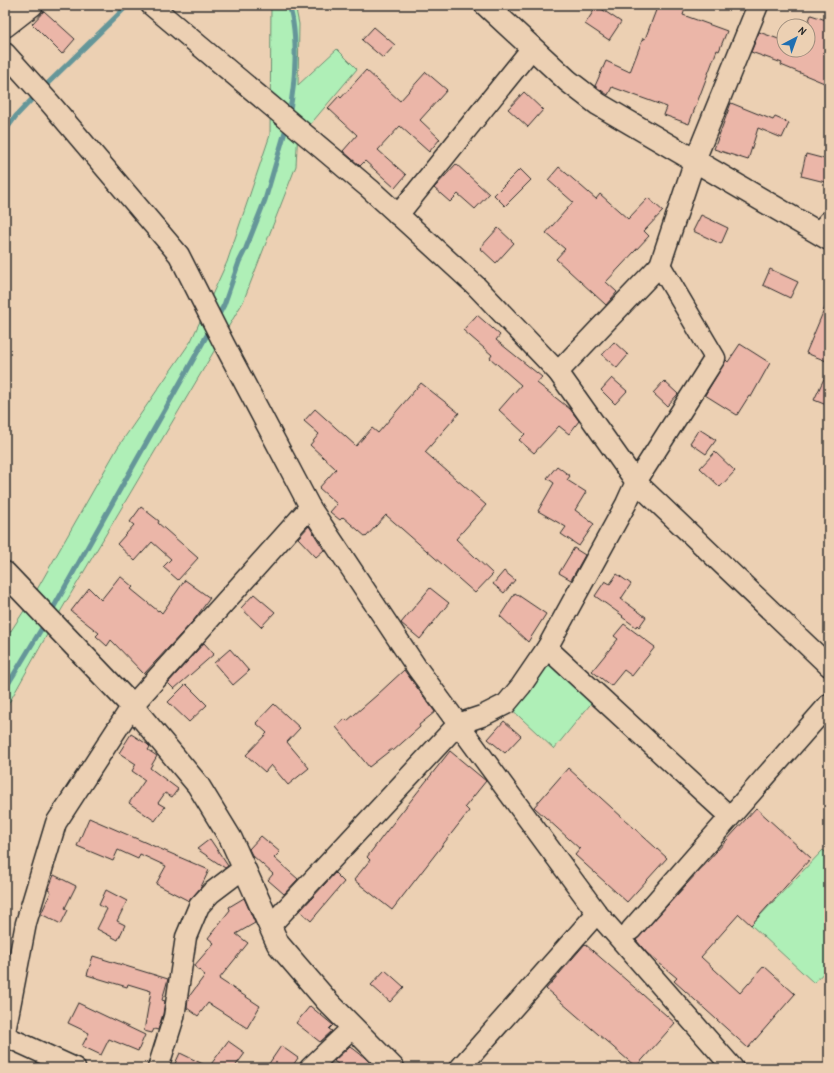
<svg xmlns="http://www.w3.org/2000/svg" width="834" height="1073" font-family="'Patrick Hand',sans-serif">
<style>
.green{fill:#afefb7;stroke:#6d8d71}
.lines{fill:none;stroke-linecap:round;stroke-linejoin:round}
.stream{stroke:#659699;stroke-width:5}
.building{fill:#ebb6a8;stroke:#2b2b2b}
.minor-casing{stroke:#2b2b2b;stroke-width:23}
.tertiary-casing{stroke:#2b2b2b;stroke-width:25}
.secondary-casing{stroke:#2b2b2b;stroke-width:25}
.minor{stroke:#ecd0b3;stroke-width:20}
.tertiary{stroke:#ecd0b3;stroke-width:22}
.secondary{stroke:#ecd0b3;stroke-width:22}
</style>
<rect width="100%" height="100%" fill="#ecd0b3"/>
<filter id="ink" filterUnits="userSpaceOnUse"><feTurbulence type="fractalNoise" baseFrequency=".025" numOctaves="2"/><feDisplacementMap in="SourceGraphic" scale="8" xChannelSelector="R" yChannelSelector="G"/><feConvolveMatrix kernelMatrix="1 2 1 2 8 2 1 2 1" color-interpolation-filters="sRGB"/></filter>
<g filter="url(#ink)">
<g class="green">
<path d="M271,5H295L299,24L298,85L337,49L357,69L303,133L298,129L296,166L243,302L53,624L5,710V640L31,600L118,447L191,341L227,262L270,135Z"/>
<path d="M547,648L598,695L554,749L506,704Z"/>
<path d="M823,850L829,856V967L814,983L751,925Z"/>
</g>
<g class="lines">
<g class="stream">
<path d="M43,88L128,5"/>
<path d="M289,115C295,84 299,36 289,5"/>
<path d="M5,131L16,116L37,94"/>
<path d="M217,318L224,305L239,262L246,248L265,200L287,125"/>
<path d="M51,612L211,328"/>
<path d="M5,689L45,623"/>
</g>
</g>
<g class="building">
<path d="M658,5H673L685,9L683,15L727,31L719,51L717,50L689,124L664,115L667,107L612,87L608,95L595,86L606,61L630,72L643,38L645,39Z"/>
<path d="M597,6L621,22L609,40L585,24Z"/>
<path d="M44,11L75,39L62,54L32,24Z"/>
<path d="M811,15L829,21V85L781,65L782,63L751,52L759,32L784,41V50H808L807,26Z"/>
<path d="M374,27L395,45L383,58L362,40Z"/>
<path d="M366,70L400,101L426,72L447,90L420,120L440,139L429,152L400,126L378,150L406,175L395,188L365,161L360,166L343,151L357,135L328,108L339,96L341,98Z"/>
<path d="M524,92L543,110L528,127L508,109Z"/>
<path d="M731,103L773,120L775,117L789,123L782,138L758,128L748,160L714,149Z"/>
<path d="M806,154L829,160V183L801,176Z"/>
<path d="M456,164L489,194L475,209L458,194L450,202L434,188Z"/>
<path d="M559,167L596,199L600,194L628,219L648,198L663,211L644,231L649,236L606,282L617,292L606,305L556,259L565,249L546,233L573,202L548,180Z"/>
<path d="M520,169L531,180L505,206L494,195Z"/>
<path d="M701,215L728,228L721,244L693,231Z"/>
<path d="M498,228L514,243L496,263L480,248Z"/>
<path d="M770,269L798,282L790,298L763,285Z"/>
<path d="M829,298V362L806,353Z"/>
<path d="M477,315L500,335L496,340L542,377L537,383L570,409L579,421L569,434L559,426L534,453L519,440L525,434L499,410L521,385L490,358L492,355L463,330Z"/>
<path d="M614,342L628,355L617,368L602,355Z"/>
<path d="M740,344L770,363L751,397L749,396L737,415L705,395L726,360L728,362Z"/>
<path d="M829,368V406L814,400Z"/>
<path d="M612,378L627,391L615,404L601,390Z"/>
<path d="M664,381L678,394L667,406L653,393Z"/>
<path d="M421,383L459,413L425,452L486,505L456,539L493,574L475,593L386,515L366,537L343,517L340,520L330,512L337,504L319,488L336,469L310,445L319,434L304,421L315,409L356,446L372,428L378,433Z"/>
<path d="M699,429L716,440L706,454L690,443Z"/>
<path d="M715,452L735,471L720,487L700,468Z"/>
<path d="M557,466L570,476L567,480L586,492L575,510L594,524L579,546L561,534L566,527L538,511L554,483L547,478Z"/>
<path d="M141,507L159,521L158,523L198,558L178,580L163,567L171,559L152,542L135,561L117,544L134,525L130,522Z"/>
<path d="M309,526L324,550L316,557L298,538Z"/>
<path d="M574,548L585,555L571,580L559,573Z"/>
<path d="M504,571L515,580L504,593L493,584Z"/>
<path d="M617,574L631,584L621,599L646,617L639,627L637,625L636,627L622,617L623,616L595,596L605,581L610,584Z"/>
<path d="M120,576L133,587L131,589L158,611L159,610L162,613L185,580L210,598L194,620L144,674L111,640L107,646L96,636L99,633L71,611L89,588L101,600Z"/>
<path d="M430,588L449,603L420,639L401,623Z"/>
<path d="M515,593L546,614L528,642L500,616Z"/>
<path d="M254,594L275,612L261,627L241,608Z"/>
<path d="M624,624L655,647L632,676L624,670L611,686L592,671L618,639L614,636Z"/>
<path d="M204,643L214,654L174,689L168,683Z"/>
<path d="M230,649L249,671L233,685L214,663Z"/>
<path d="M404,670L435,712L419,725L420,727L403,742L393,751L392,749L369,767L336,727L345,719L347,721L377,695Z"/>
<path d="M186,684L207,705L189,722L168,702Z"/>
<path d="M274,704L300,728L287,742L309,768L288,785L271,765L265,772L246,755L267,733L256,723Z"/>
<path d="M504,721L521,736L505,753L488,739Z"/>
<path d="M131,734L147,744L150,747L148,750L157,756L150,768L178,789L172,797L165,793L158,803L165,807L155,821L129,803L145,780L132,771L136,764L119,753Z"/>
<path d="M450,751L486,781L465,807L469,811L392,910L354,880L370,860L367,857L386,832Z"/>
<path d="M568,768L667,858L627,902L575,855L580,849L534,807Z"/>
<path d="M756,808L811,858L751,925L739,914L701,957L740,993L764,966L795,994L748,1048L674,981L677,978L647,953L636,940Z"/>
<path d="M89,818L209,870L201,887L189,901L156,884L166,866L140,854L138,859L118,850L113,861L77,846Z"/>
<path d="M261,836L280,852L274,858L298,879L284,894L268,880L273,874L252,855L249,849Z"/>
<path d="M210,839L228,866L225,868L197,849Z"/>
<path d="M335,873L344,882L311,921L300,911Z"/>
<path d="M54,875L76,886L65,908L68,910L61,924L41,914L51,892L48,890Z"/>
<path d="M106,890L127,901L117,921L125,925L118,940L97,929L107,909L99,905Z"/>
<path d="M244,898L255,923L236,934L248,943L219,979L260,1006L247,1028L208,1003L198,1016L187,1008L188,998L205,975L194,966L214,943L208,938L230,910L229,907Z"/>
<path d="M585,944L675,1023L636,1067L546,989Z"/>
<path d="M93,956L168,979L162,1000L165,1001L163,1014L158,1030L154,1029L152,1033L144,1031L151,991L128,984L127,987L87,975Z"/>
<path d="M385,970L404,987L390,1002L371,985Z"/>
<path d="M78,1003L145,1035L138,1051L109,1039L101,1055L82,1046L89,1033L68,1023Z"/>
<path d="M310,1006L333,1025L329,1029L332,1031L320,1042L296,1023Z"/>
<path d="M228,1041L245,1053L234,1068H173L180,1053L209,1067Z"/>
<path d="M281,1046L298,1058L291,1068H266Z"/>
<path d="M350,1046L364,1057L375,1068H343L334,1061Z"/>
</g>
<g class="lines">
<defs>
<g id="minor">
<path d="M151,5L370,189L476,286L558,372L636,482L829,666"/>
<path d="M5,53L50,103L179,255L224,344L310,507L417,668L597,913L733,1068"/>
<path d="M398,215L532,48"/>
<path d="M819,232L829,221"/>
<path d="M558,372L660,265L695,160L758,5"/>
<path d="M547,648L729,816"/>
<path d="M270,926L458,724L482,716L506,704L521,686L547,648L626,504L636,482L715,358L660,265"/>
<path d="M631,930L829,704"/>
<path d="M5,1032L26,923L56,823L132,706L310,507"/>
<path d="M5,1036L75,1068"/>
<path d="M158,1068L174,1017L186,937L199,906L211,893L244,868"/>
<path d="M310,1068L353,1027"/>
<path d="M460,1068L597,913"/>
</g>
<g id="tertiary">
<path d="M486,5L568,81L598,104L829,239"/>
<path d="M5,573L132,706L198,785L231,839L278,944L327,1001L393,1068"/>
</g>
<path id="secondary" d="M5,26L32,5"/>
</defs>
<use href="#minor" class="minor-casing"/>
<use href="#tertiary" class="tertiary-casing"/>
<use href="#secondary" class="secondary-casing"/>
<use href="#minor" class="minor"/>
<use href="#tertiary" class="tertiary"/>
<use href="#secondary" class="secondary"/>
</g>
</g>
<rect width="834" height="1073" fill="none" stroke="#ecd0b3" stroke-width="20"/>
<rect x="10" y="10" width="814" height="1053" fill="none" stroke="#2b2b2b" stroke-width="1.5" filter="url(#ink)"/>
<g transform="translate(796 38) rotate(41)"><circle r="19" fill="#ecd0b3" stroke="#9f8e7d"/>
<path d="M0-3L7 15L0 10L-7 15Z" fill="#1f6fb2"/>
<text y="-6" font-size="11" font-weight="bold" text-anchor="middle" fill="#2b2b2b">N</text>
</g>
</svg>
